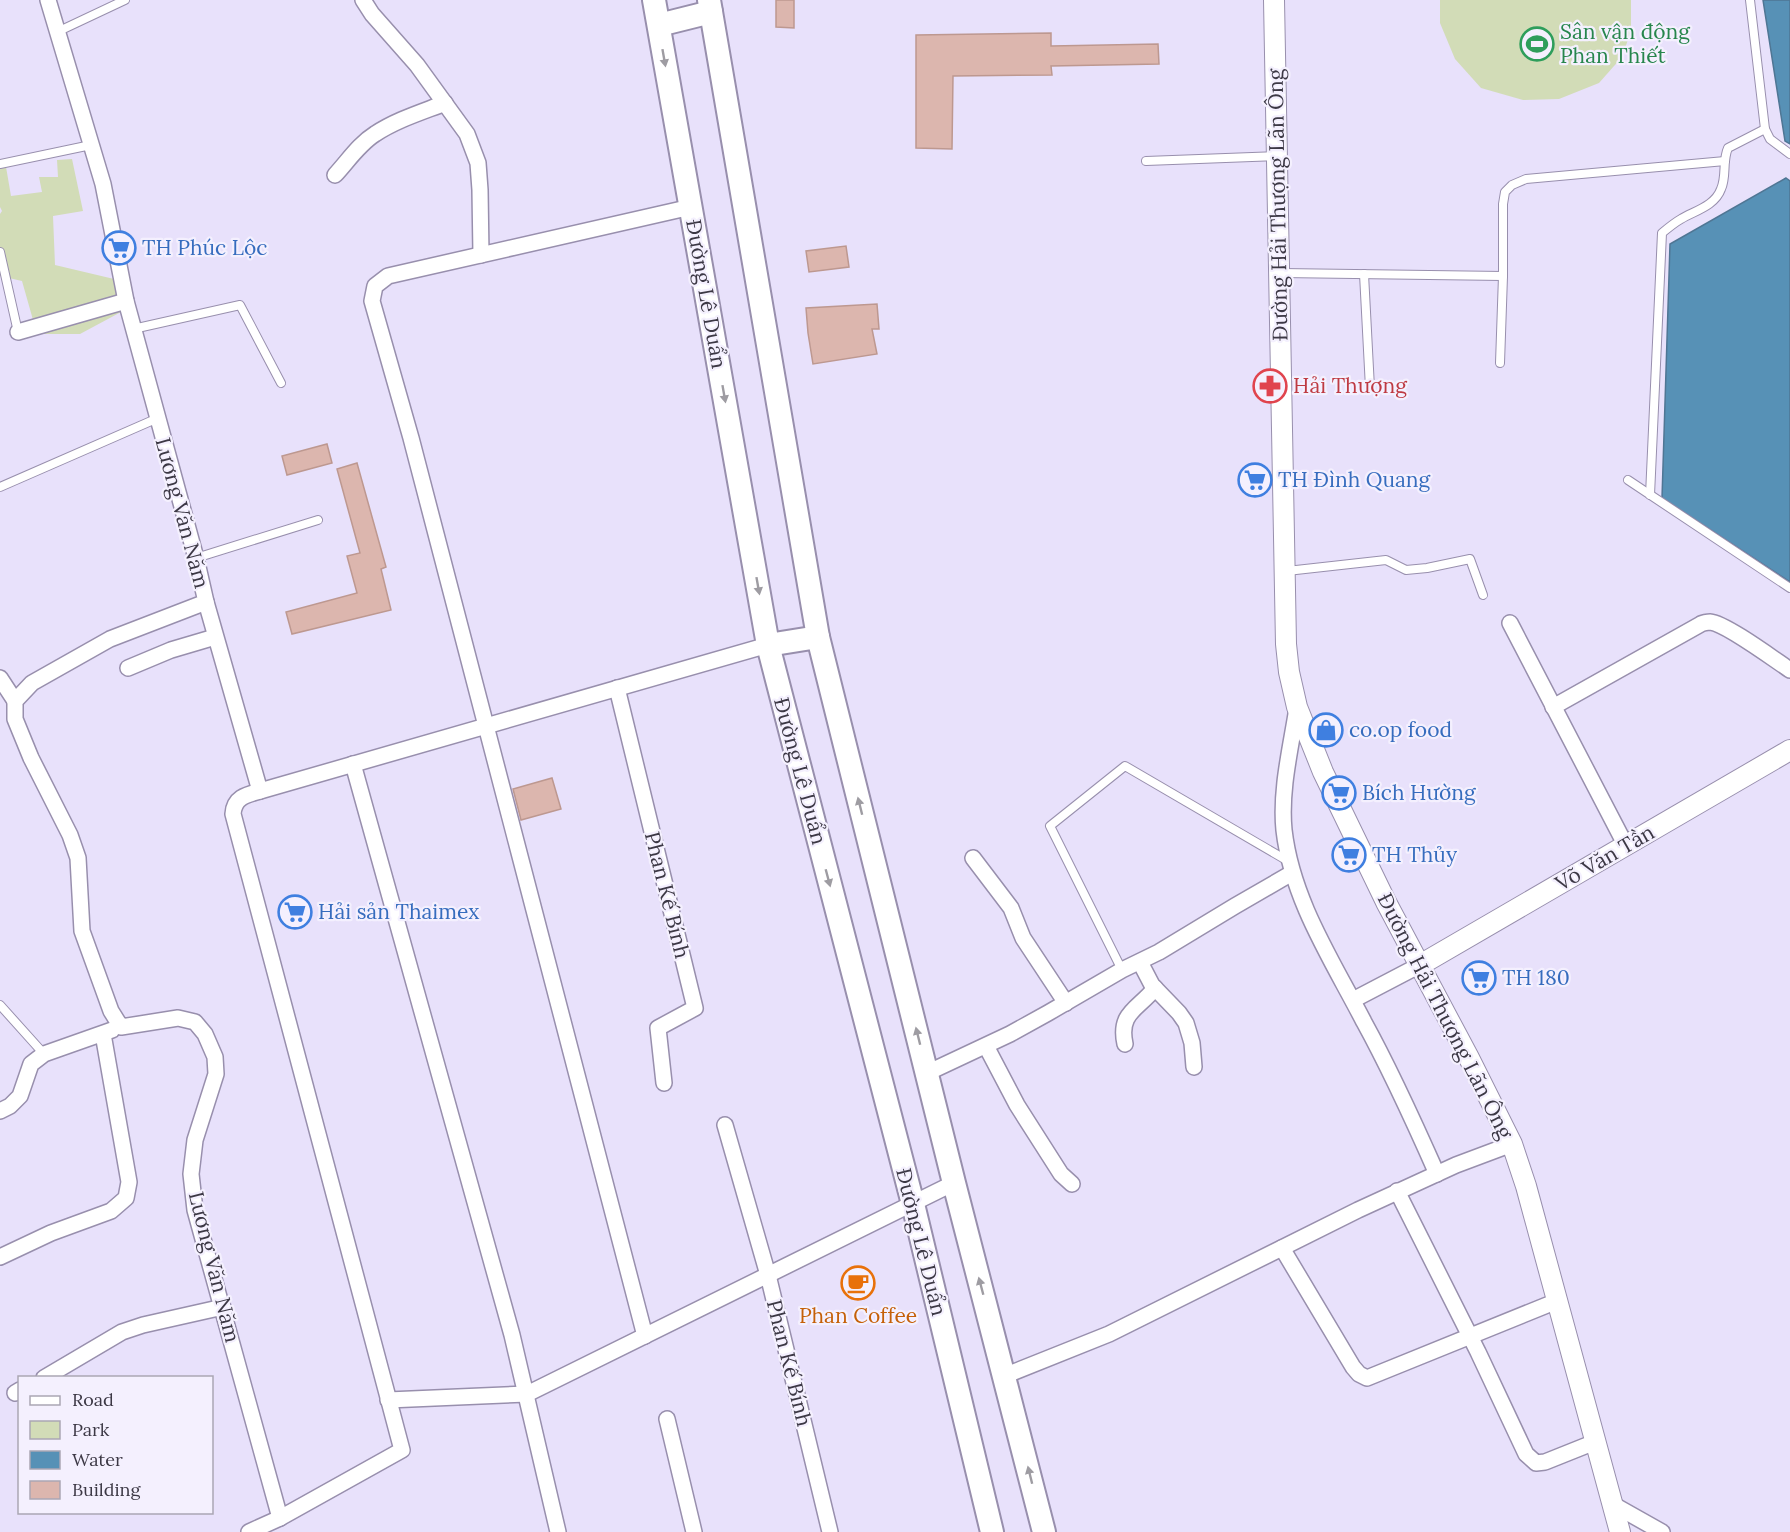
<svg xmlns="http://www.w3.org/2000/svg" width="1790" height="1532" font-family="Lora,serif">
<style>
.green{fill:#d2dcb7}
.water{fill:#5791b6;stroke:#4f7694;stroke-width:1.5}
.building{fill:#dcb6ae;stroke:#bd9890;stroke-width:1.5}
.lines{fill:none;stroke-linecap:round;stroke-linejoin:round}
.service-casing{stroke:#988fad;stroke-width:10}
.minor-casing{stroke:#988fad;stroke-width:18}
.tertiary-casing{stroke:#988fad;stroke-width:22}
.secondary-casing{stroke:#988fad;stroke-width:26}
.service{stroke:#fff;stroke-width:8}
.minor{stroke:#fff;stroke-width:15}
.tertiary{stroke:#fff;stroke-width:20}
.secondary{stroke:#fff;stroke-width:22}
.oneway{fill:#9e9ca2}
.labels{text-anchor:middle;stroke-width:4.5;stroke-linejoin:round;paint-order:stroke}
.leisure-label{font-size:21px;fill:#27864d;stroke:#f4f0fe;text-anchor:start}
.street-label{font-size:21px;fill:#3c3845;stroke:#f4f0fe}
.shop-label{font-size:21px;fill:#366cbe;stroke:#f4f0fe;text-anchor:start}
.health-label{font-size:21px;fill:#be3a42;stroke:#f4f0fe;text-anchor:start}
.food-label{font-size:21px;fill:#c56008;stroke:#f4f0fe}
</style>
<rect width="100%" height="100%" fill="#e8e1fb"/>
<g class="green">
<path d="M1440,0H1631V31L1622,57L1599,83L1559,99L1523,100L1481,88L1455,59L1440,23Z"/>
<path d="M72,159L83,211L53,216L55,265L114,279L121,312L80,334H37L22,281L0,276V214L2,211L0,207V160L5,161L11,196L42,192L39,177H58L57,160Z"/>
</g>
<g class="water">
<path d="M1763,0H1790V144L1785,141Z"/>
<path d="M1786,178L1790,181V582L1662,498L1670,244Z"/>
</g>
<g class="building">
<path d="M776,0H794V28L776,27Z"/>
<path d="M1051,33V46L1158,44L1159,64L1051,66L1052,75L953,76L952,149L916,148V35Z"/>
<path d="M846,246L849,267L809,272L806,251Z"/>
<path d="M877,304L879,329H872L877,354L813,364L808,333L806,308Z"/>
<path d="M327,444L332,463L287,475L282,456Z"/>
<path d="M357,463L386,567L381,569L391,610L292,634L286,612L357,593L347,556L360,553L337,469Z"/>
<path d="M552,778L561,809L521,820L513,789Z"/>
</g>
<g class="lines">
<defs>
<g id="service">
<path d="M1750,0L1765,129L1770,139L1790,154"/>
<path d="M57,32L125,0"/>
<path d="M1146,161L1276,156"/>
<path d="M0,164L91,145"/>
<path d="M0,252L18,332"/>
<path d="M1281,273L1503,276"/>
<path d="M1364,274L1370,388"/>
<path d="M133,329L240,305L281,383"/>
<path d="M1500,363L1503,276V204L1505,192L1512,185L1526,179L1725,161"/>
<path d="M1628,480L1790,588"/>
<path d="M0,487L158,418"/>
<path d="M1650,495L1662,233C1668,228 1674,223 1681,219C1694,211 1715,206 1721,189C1727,176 1722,161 1728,148L1765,129"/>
<path d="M196,558L318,520"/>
<path d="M1287,571L1386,560L1406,570L1427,568L1470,559L1483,595"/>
<path d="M1122,970L1050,826L1125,766L1288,861"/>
<path d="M0,1005L44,1054"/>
</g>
<g id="minor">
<path d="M48,0L103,184L126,301L196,558L206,602L110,639L32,683L15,701V719L31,758L70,835L78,858L82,931L111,1011L121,1027L178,1018L195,1022L205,1034L215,1057L216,1074L195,1140L191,1174L195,1210L280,1518"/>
<path d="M363,0L372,14L417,65L467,134L478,163L480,190L481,255"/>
<path d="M335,175C348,161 359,144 375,134C396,120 422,112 445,103"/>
<path d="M18,332L126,301"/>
<path d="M206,602L260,791"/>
<path d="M1510,623L1626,846"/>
<path d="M128,668L171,650L215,637"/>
<path d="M0,678L15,701"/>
<path d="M617,688L695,1008L658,1028L664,1083"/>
<path d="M1553,707L1701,624C1702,623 1708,622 1710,622C1725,623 1775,660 1790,670"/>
<path d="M1297,708C1291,747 1280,790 1284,830C1292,900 1332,960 1364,1022C1391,1071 1414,1122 1437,1174"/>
<path d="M353,764L512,1335L558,1532"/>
<path d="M973,858L1011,908L1023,938L1066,1003"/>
<path d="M1140,962L1152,985L1179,1013L1186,1023L1192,1043L1194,1067"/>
<path d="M1353,1000L1420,965"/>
<path d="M1125,1044C1118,1012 1139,1009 1155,988"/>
<path d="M986,1046L1017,1105L1061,1174L1072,1184"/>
<path d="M927,1073L1010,1034L1048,1013L1122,970L1159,952L1235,906L1292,873"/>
<path d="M0,1111L10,1106L20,1096L31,1064L44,1054L112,1030"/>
<path d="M725,1125L768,1275L830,1532"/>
<path d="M1397,1191L1478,1352L1526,1454L1536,1463L1545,1462L1595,1442"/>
<path d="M1282,1248L1353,1367L1359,1374L1367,1378L1557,1301"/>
<path d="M0,1257L51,1233L111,1211L126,1198L129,1182L103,1034"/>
<path d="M645,1336L411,438L372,301L375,286L388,276L691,207"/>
<path d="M1004,1376L1109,1334L1358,1210L1456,1165L1512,1144"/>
<path d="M44,1378L122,1332L143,1325L223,1307"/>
<path d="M15,1393L20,1390"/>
<path d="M388,1400L527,1394L954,1183"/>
<path d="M667,1419L694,1532"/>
<path d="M1614,1505L1662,1532"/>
<path d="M249,1532L280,1518L402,1450L233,814C234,798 245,795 260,791L768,645"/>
</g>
<g id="tertiary">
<path d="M1274,0L1286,644L1289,672L1297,707L1323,772L1386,902L1469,1058L1512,1144L1526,1186L1620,1532"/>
<path d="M1420,965L1790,750"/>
</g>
<g id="secondary">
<path d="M654,0L768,645L913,1204L992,1532"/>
<path d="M709,0L818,637L954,1183L1044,1532"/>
<path d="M659,25L711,12"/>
<path d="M768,645L818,637"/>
</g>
</defs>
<use href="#service" class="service-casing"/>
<use href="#minor" class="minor-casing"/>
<use href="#tertiary" class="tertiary-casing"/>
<use href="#secondary" class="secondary-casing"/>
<use href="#service" class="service"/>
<use href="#minor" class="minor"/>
<use href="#tertiary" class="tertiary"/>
<use href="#secondary" class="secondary"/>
</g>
<defs><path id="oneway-solid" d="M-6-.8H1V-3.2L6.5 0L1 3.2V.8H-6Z" transform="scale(1.5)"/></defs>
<g class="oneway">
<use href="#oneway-solid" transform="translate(664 58) rotate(80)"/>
<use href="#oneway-solid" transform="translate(724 394) rotate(80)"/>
<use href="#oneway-solid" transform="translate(758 586) rotate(80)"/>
<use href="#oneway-solid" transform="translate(860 806) rotate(-104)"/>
<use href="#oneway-solid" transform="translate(828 878) rotate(75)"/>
<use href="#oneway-solid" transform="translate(918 1036) rotate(-104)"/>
<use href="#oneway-solid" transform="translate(981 1286) rotate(-105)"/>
<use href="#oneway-solid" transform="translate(1030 1475) rotate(-104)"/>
</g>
<defs>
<symbol id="stadium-ring" viewBox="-11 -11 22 22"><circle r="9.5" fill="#f4f0fe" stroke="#2e9e5b" stroke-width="1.5"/><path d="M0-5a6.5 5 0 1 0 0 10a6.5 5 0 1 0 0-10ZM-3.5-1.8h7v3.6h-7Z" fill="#2e9e5b"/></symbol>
<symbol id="supermarket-ring" viewBox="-11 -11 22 22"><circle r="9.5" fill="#f4f0fe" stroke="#3f7fe0" stroke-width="1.5"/><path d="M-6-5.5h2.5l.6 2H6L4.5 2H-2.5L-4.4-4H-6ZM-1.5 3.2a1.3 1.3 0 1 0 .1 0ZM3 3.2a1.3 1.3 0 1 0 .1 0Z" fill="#3f7fe0"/></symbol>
<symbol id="pharmacy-ring" viewBox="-11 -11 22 22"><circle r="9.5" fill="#f4f0fe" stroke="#e0444e" stroke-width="1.5"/><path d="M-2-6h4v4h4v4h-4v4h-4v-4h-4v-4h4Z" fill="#e0444e"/></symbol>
<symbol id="shop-ring" viewBox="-11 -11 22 22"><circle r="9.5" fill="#f4f0fe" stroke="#3f7fe0" stroke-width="1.5"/><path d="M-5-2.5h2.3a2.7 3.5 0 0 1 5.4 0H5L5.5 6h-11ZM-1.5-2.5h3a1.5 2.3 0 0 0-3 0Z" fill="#3f7fe0"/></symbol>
<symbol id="cafe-ring" viewBox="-11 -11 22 22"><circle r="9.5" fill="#f4f0fe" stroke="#e8710a" stroke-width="1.5"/><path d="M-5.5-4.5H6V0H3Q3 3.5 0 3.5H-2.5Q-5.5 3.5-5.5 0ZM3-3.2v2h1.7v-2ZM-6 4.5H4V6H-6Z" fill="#e8710a"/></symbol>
</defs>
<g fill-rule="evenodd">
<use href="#stadium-ring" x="1518" y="25" width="38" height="38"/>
<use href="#supermarket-ring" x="100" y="229" width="38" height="38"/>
<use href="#pharmacy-ring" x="1251" y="367" width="38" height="38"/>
<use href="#supermarket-ring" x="1236" y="461" width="38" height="38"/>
<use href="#shop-ring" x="1307" y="711" width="38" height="38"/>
<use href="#supermarket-ring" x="1320" y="774" width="38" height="38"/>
<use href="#supermarket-ring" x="1330" y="836" width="38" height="38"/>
<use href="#supermarket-ring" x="276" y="893" width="38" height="38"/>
<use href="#supermarket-ring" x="1460" y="959" width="38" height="38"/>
<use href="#cafe-ring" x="839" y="1264" width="38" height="38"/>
</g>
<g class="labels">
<g class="leisure-label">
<text x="1560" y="39">Sân vận động<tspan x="1560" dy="24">Phan Thiết</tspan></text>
</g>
<g class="street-label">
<text transform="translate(1278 205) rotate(-91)" y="7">Đường Hải Thượng Lãn Ông</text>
<text transform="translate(706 294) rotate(80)" y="7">Đường Lê Duẩn</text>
<text transform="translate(182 513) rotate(75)" y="7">Lương Văn Năm</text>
<text transform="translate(800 771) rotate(75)" y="7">Đường Lê Duẩn</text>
<text transform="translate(1605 858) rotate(-30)" y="7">Võ Văn Tần</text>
<text transform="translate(667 895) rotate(76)" y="7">Phan Kế Bính</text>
<text transform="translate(1445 1016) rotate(63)" y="7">Đường Hải Thượng Lãn Ông</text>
<text transform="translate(921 1242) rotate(76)" y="7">Đường Lê Duẩn</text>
<text transform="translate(214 1267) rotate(76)" y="7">Lương Văn Năm</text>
<text transform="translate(789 1363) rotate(76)" y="7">Phan Kế Bính</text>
</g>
<g class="shop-label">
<text x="142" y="255">TH Phúc Lộc</text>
<text x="1278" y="487">TH Đình Quang</text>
<text x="1349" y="737">co.op food</text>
<text x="1362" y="800">Bích Hường</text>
<text x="1372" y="862">TH Thủy</text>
<text x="318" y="919">Hải sản Thaimex</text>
<text x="1502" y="985">TH 180</text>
</g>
<g class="health-label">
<text x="1293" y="393">Hải Thượng</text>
</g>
<g class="food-label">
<text x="858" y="1323">Phan Coffee</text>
</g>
</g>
<rect x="18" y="1376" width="195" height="138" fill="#f4f0fe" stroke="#aaa6b4" stroke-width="1.5"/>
<rect x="30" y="1396" width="30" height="9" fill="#ffffff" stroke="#aaa6b4" stroke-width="1.5"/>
<text x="72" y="1406" font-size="18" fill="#3c3845">Road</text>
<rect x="30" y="1421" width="30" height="18" fill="#d2dcb7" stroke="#aaa6b4" stroke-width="1.5"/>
<text x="72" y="1436" font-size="18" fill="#3c3845">Park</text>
<rect x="30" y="1451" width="30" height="18" fill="#5791b6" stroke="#aaa6b4" stroke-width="1.5"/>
<text x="72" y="1466" font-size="18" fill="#3c3845">Water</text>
<rect x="30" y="1481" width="30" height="18" fill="#dcb6ae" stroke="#aaa6b4" stroke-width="1.5"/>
<text x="72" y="1496" font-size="18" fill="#3c3845">Building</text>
</svg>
